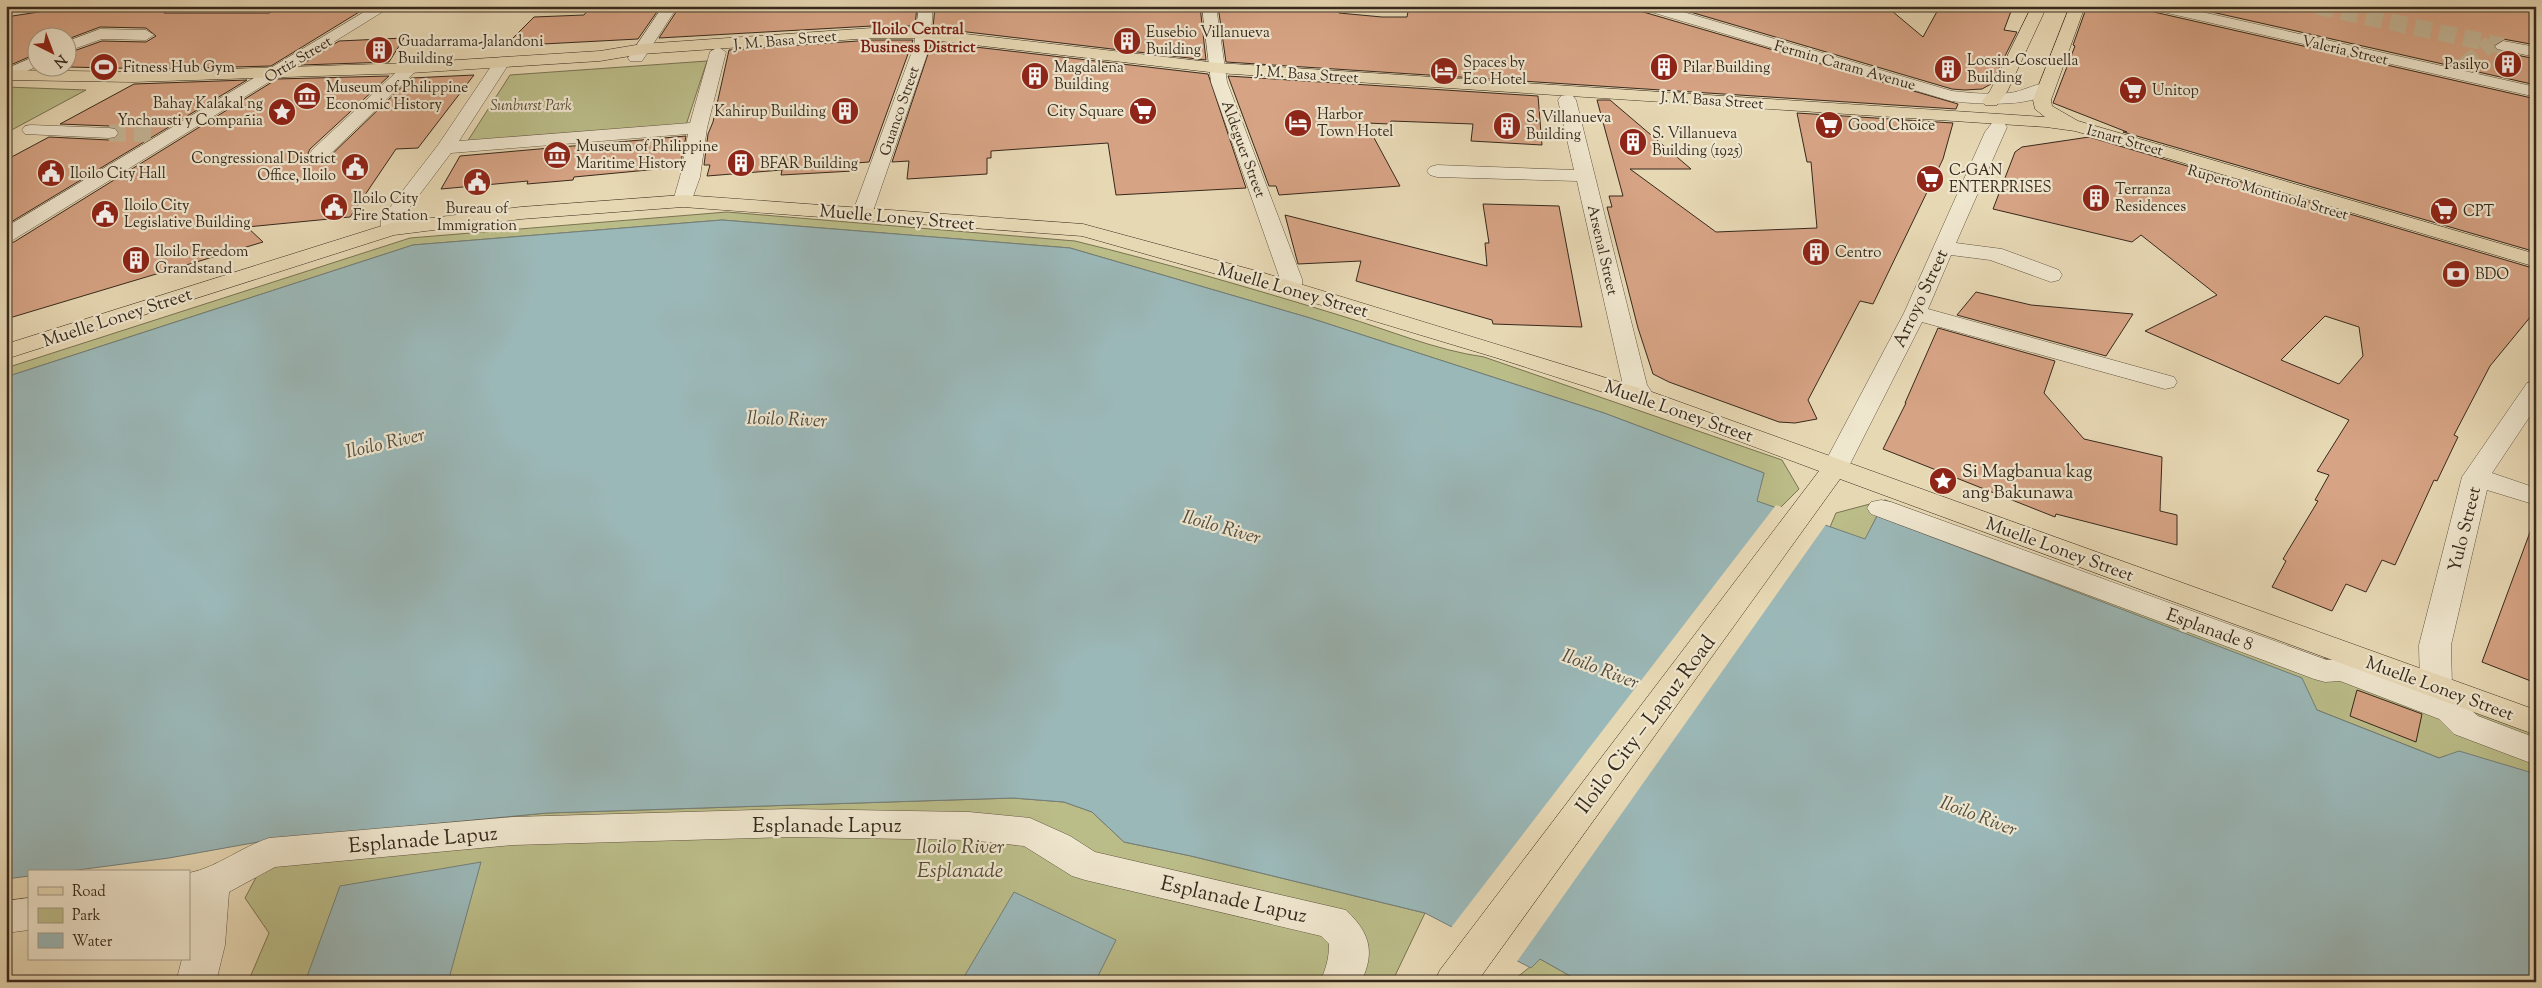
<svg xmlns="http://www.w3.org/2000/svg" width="2542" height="988" font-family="'Sorts Mill Goudy',serif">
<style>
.green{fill:#bbbd89;stroke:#797352}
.water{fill:#9bb8b8;stroke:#737f7a}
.pier{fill:#e7d8b4}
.building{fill:#d6a384;stroke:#37291c;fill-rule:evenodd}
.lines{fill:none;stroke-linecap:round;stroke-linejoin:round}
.minor-tunnel{stroke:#c4b596;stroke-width:17;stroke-dasharray:17 8;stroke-linecap:butt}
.minor-casing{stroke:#635542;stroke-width:1}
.major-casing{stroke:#37291c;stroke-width:1}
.minor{fill:#efe6ce;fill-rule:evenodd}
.major{fill:#e7d8b4;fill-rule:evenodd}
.labels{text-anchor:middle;stroke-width:4.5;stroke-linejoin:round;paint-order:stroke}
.far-poi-label{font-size:15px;fill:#37291c;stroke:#efe6ce;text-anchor:start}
.far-street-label{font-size:15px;fill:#37291c;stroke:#efe6ce}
.far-park-label{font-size:15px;font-style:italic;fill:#584e37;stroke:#efe6ce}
.far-neighbourhood-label{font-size:16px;font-weight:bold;fill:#7a1f14;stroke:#efe6ce}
.street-label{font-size:18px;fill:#37291c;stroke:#efe6ce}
.poi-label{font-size:18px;fill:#37291c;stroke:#efe6ce;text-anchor:start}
.water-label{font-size:19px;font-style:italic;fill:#504d43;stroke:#efe6ce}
.near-street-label{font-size:21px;fill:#37291c;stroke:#efe6ce}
.near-park-label{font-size:21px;font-style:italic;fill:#584e37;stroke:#efe6ce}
</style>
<rect width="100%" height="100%" fill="#e7d8b4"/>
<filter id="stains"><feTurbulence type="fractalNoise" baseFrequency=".004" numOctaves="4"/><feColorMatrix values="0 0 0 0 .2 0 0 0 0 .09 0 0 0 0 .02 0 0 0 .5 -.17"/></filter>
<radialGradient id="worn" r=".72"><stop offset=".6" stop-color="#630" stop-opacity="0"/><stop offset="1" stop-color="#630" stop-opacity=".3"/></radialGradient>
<g class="green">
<path d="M707,61L686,125L467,142L510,75Z"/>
<path d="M6,87L86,90L6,133Z"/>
<path d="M727,212L1075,241C1165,263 1254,289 1342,316C1389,330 1435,350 1484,357L1782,460L1799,489L1779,509L1756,501L1764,473L1604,413L1310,318L1070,248L722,220L413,245L6,377V368L410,238Z"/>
<path d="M1885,500L2314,658L2341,659L2536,732V796L2445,756L2439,758L2317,710L2038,586L1999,562L1877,516L1865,540L1830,527L1836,513Z"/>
<path d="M1013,798L1064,802L1092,812L1124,842L1191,856L1425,913L1392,982H248L269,933L245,898L260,870L411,826L547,813Z"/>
<path d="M1540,959L1581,982H1511Z"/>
</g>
<g class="water">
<path d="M722,220L1070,248L1310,318L1604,413L1764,473L1757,501L1865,539L1877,516L2302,678L2317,710L2439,758L2459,751L2536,774V982H1581L1540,959L1531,968L1425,913L1191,856L1124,842L1092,812L1064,802L1013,798L547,813L275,839L169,858L62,872H29V876L6,879V377L413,245Z"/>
<path d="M481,862L448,982H305L340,886Z"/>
<path d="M1014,892L1116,940L1095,982H961Z"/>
</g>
<path class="pier" d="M1776,505L1827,523L1516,963L1450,929Z"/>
<g class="building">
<path d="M77,6H161L164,13H269L281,6H369L271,66L161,69L68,67V53L102,41L146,42L156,36L146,28L100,27L68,39L38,38V53L6,67V17Z"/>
<path d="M591,6H661L638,39L505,46L534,17L584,15Z"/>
<path d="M680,6H917L915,26H872L659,38Z"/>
<path d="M935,6H1200L1206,60L933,28Z"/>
<path d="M1218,6H1338L1339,13L1382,17H1407L1409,6H1637L1640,11L1958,104L1956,109L1226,62Z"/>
<path d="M1670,6H1886L1923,37L1940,6H2013L2004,30L2017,32L1991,84L1982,89L1965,90L1952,89Z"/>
<path d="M2087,6H2145L2154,12L2536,99V252L2123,132H2127L2053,103L2075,46L2073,45Z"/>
<path d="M2185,6H2536V45L2503,39L2493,46L2497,51L2536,59V85Z"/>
<path d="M404,38L389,62L301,65L339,41Z"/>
<path d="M872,40H913L869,162L855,163L853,171L781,175L782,170L707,176L710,165H704L708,134L713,122L729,50Z"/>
<path d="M932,42L1208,74L1246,188L1116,195L1108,143L991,151V158H987V174L907,179L909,161L892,162Z"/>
<path d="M474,75L418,148L396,149L350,217L247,227L263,242L6,319V244L14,242L277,79L389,76L310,149L308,153L310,159L326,160L411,78Z"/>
<path d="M1228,76L1538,96L1542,145L1471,141L1473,124L1391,121L1390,124L1366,123L1400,186L1279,195L1276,186H1269Z"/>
<path d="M247,80L6,225V160L49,137L109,140L116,138L120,133L116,128L109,126L60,124L134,84Z"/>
<path d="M1597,100H1610L1691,169H1630L1716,232L1817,228L1811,162H1807L1797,113L1953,123L1943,159L1873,304L1860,301L1808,400L1817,419L1795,423L1779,422L1669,382L1653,374L1638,328L1607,207H1612L1609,196H1623Z"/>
<path d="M686,136L680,167L574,177L573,180L527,184L528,181L441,189L460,156Z"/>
<path d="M2089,137L2536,269V310L2490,366L2454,435L2458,437L2437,481L2434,480L2395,565L2382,560L2366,592L2346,584L2332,611L2272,587L2286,561L2283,559L2318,501L2315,500L2329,475L2317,471L2349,420L2145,331L2217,295L2141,235L2132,242L1993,209L2015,152L2022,147ZM2325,316L2359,327L2363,356L2339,384L2281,360Z"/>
<path d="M1483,204L1559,206L1582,327L1493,324L1492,320L1356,281L1361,261L1298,264L1285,215L1487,266L1485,243H1489Z"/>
<path d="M1976,292L2031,305L2133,314L2106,356L1957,315Z"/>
<path d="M1938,328L2055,361L2044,393L2084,439L2162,457L2160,511L2177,515V545L2056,514L2055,517L1883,449L1906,403H1905Z"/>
<path d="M2533,524H2536V683L2482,662Z"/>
<path d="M2357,690L2422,714L2416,742L2350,716Z"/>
</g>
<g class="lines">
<g class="minor-tunnel">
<path d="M2317,6L2503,46"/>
<path d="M2464,66L2491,43"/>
<path d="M109,133L158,134"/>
</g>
<defs>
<g id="minor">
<path d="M374,6H392L13,240L6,242V227Z"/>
<path d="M663,6H678L642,61H630L628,58Z"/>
<path d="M919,6H933L930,46L872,214L869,218H855L852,214L914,46Z"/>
<path d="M1202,6H1216L1227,82L1302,279V289L1299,294L1291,296L1283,294L1280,289V279L1211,82Z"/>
<path d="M1639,6H1663L1952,91C1971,93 1990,95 2009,93C2023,92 2038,81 2051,84L2053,88C2039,109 1974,104 1951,101L1641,9Z"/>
<path d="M2147,6H2175L2536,87V97L2154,10Z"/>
<path d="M100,29L146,30L154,35L146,40L102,39L68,51V41Z"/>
<path d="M2503,41L2536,47V57L2497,49L2495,46Z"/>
<path d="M718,47L726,52L707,128L700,177L690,205H676L673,201L680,177L688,134L451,153L401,219V229L398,233L391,235L384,233L381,229V219L438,145L496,59L502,57L510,62L459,141L690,123L710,52Z"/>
<path d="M38,55V66L6,80V69Z"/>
<path d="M410,63L416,65L418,68L416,71L326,158H312L310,154L312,150L404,65Z"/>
<path d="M1567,95L1573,96L1576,100L1647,385L1655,397L1652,402L1643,404L1634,402L1623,385L1577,181L1437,177L1430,175L1427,171L1430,167L1437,165L1574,170L1558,100L1561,96Z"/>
<path d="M1998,122L2004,123L2007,127L1956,243L2002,249L2059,270L2062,275L2059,280L2051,282L1990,260L1951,255L1928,309L2174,377L2177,382L2174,387L2165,389L1922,322L1849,466L1845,472L1836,474L1827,472L1823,466L1904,313L1985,132L1992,123Z"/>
<path d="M31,125L109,128L115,129L118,133L115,137L109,138L25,134L22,130L25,126Z"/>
<path d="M2536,381V407L2492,473L2536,488V505L2487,490L2451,645L2452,687L2445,696L2463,703L2478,716L2536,738V765L2454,734L2439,719L2340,681L2325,682L2314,679L1871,514L1867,508L1871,502L1881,500L1891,502L2327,660C2358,658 2391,676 2420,687L2419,645L2462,477L2527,383Z"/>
<path d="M791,809L969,812L1030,818L1070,836L1095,852L1346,910C1369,932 1376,951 1361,982H1320C1326,968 1329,959 1329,944L1321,936L1085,880L1072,876L1024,846L969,840L791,837L513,845L275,867L229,892L225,945L216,982H176L182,959H189V873C218,867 241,847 269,838L513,817Z"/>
<path d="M29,898V930L6,933V901Z"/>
</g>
<g id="major">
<path d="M6,6H27L25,9L6,12Z"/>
<path d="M2032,6H2047L2007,92L1997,105H1985L1982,101L1990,91Z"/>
<path d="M2070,6H2085L2051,100L2052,106L2078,121L2536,254V267L2075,131L2046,127L1218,73L913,38H872L642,54L600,61L410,73L133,82L6,80V70L133,72L410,63L600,51L642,44L872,28H913L1218,63L2045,117L2035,109L2033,100Z"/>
<path d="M683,195L1083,224L1264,273L1652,392L2536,710V735L1840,479L1477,982H1434L1440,970L1819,471L1634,402L1497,358L1248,283L1082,236L683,207L521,219L394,235L6,359V344L391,223L521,207Z"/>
</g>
</defs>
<use href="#minor" class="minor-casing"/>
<use href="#major" class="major-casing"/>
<use href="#minor" class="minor"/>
<use href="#major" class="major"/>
</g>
<defs>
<symbol id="building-disc" viewBox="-11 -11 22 22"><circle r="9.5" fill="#8f2418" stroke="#efe6ce"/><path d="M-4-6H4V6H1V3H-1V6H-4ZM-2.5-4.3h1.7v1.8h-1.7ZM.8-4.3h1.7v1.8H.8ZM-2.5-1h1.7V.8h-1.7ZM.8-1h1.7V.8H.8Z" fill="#fff"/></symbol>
<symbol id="stadium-disc" viewBox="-11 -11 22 22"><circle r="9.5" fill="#8f2418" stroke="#efe6ce"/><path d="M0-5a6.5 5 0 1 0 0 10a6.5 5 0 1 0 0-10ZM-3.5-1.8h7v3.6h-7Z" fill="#fff"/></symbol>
<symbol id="hotel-disc" viewBox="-11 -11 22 22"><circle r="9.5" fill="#8f2418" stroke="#efe6ce"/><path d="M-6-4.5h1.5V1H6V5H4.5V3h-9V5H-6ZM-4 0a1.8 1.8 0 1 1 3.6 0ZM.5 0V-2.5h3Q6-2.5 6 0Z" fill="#fff"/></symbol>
<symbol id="supermarket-disc" viewBox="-11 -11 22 22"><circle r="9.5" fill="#8f2418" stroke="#efe6ce"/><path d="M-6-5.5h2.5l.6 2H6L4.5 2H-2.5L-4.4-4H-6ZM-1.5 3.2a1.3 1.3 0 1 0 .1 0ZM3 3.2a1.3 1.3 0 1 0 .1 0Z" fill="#fff"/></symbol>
<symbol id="museum-disc" viewBox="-11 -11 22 22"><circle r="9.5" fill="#8f2418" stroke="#efe6ce"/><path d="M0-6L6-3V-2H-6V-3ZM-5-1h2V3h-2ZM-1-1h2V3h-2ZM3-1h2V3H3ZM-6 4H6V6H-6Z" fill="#fff"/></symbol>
<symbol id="sight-disc" viewBox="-11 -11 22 22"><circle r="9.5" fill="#8f2418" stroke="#efe6ce"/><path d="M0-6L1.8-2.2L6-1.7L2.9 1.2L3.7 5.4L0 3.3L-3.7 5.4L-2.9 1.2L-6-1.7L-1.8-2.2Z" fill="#fff"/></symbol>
<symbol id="civic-disc" viewBox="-11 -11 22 22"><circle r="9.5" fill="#8f2418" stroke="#efe6ce"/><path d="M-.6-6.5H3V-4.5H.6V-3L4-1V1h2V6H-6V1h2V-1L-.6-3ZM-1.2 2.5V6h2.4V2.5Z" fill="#fff"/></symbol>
<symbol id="bank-disc" viewBox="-11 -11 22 22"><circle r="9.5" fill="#8f2418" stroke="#efe6ce"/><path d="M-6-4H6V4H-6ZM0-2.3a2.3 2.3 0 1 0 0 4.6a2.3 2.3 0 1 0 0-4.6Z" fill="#fff"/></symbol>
</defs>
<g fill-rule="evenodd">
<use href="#building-disc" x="1111" y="25" width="32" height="32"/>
<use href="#building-disc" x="363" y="34" width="32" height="32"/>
<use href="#building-disc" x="2492" y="48" width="32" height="32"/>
<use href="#stadium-disc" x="88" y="51" width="32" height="32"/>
<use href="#building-disc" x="1648" y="51" width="32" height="32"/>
<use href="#building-disc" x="1932" y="53" width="32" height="32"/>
<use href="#hotel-disc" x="1428" y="55" width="32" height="32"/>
<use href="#building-disc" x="1019" y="60" width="32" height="32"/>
<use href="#supermarket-disc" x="2117" y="74" width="32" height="32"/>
<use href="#museum-disc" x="291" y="80" width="32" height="32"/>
<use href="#building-disc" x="829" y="95" width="32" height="32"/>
<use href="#supermarket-disc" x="1127" y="95" width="32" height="32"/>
<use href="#sight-disc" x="266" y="96" width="32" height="32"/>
<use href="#hotel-disc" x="1282" y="107" width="32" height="32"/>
<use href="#supermarket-disc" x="1813" y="109" width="32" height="32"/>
<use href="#building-disc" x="1491" y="110" width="32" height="32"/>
<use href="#building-disc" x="1617" y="126" width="32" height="32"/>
<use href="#museum-disc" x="541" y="139" width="32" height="32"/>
<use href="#building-disc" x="725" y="147" width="32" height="32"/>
<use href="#civic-disc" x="339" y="151" width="32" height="32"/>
<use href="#civic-disc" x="35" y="157" width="32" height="32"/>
<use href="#supermarket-disc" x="1914" y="163" width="32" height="32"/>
<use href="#civic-disc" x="461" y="166" width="32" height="32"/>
<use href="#building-disc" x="2080" y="182" width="32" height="32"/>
<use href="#civic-disc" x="318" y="191" width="32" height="32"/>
<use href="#supermarket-disc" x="2428" y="195" width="32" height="32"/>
<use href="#civic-disc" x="89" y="198" width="32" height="32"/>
<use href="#building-disc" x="1800" y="236" width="32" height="32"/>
<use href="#building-disc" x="120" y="244" width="32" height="32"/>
<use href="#bank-disc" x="2440" y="258" width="32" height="32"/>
<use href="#sight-disc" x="1927" y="465" width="32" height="32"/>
</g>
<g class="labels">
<g class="far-poi-label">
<text x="1146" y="37">Eusebio Villanueva<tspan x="1146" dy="17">Building</tspan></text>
<text x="398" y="46">Guadarrama-Jalandoni<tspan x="398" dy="17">Building</tspan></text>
<text x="1967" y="65">Locsin-Coscuella<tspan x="1967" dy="17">Building</tspan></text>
<text x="1463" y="67">Spaces by<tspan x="1463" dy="17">Eco Hotel</tspan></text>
<text x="2489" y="69" text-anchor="end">Pasilyo</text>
<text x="123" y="72">Fitness Hub Gym</text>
<text x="1054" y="72">Magdalena<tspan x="1054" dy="17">Building</tspan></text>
<text x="1683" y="72">Pilar Building</text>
<text x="326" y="92">Museum of Philippine<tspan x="326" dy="17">Economic History</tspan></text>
<text x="2152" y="95">Unitop</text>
<text x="263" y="108" text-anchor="end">Bahay Kalakal ng<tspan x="263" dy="17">Ynchausti y Compañia</tspan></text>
<text x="826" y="116" text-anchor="end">Kahirup Building</text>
<text x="1124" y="116" text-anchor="end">City Square</text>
<text x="1317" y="119">Harbor<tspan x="1317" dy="17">Town Hotel</tspan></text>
<text x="1526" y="122">S. Villanueva<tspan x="1526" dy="17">Building</tspan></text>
<text x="1848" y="130">Good Choice</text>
<text x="1652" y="138">S. Villanueva<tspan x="1652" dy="17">Building (1925)</tspan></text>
<text x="576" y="151">Museum of Philippine<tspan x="576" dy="17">Maritime History</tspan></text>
<text x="336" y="163" text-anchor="end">Congressional District<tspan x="336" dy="17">Office, Iloilo</tspan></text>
<text x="760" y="168">BFAR Building</text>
<text x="1949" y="175">C-GAN<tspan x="1949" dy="17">ENTERPRISES</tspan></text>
<text x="70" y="178">Iloilo City Hall</text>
<text x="2115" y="194">Terranza<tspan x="2115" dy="17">Residences</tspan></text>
<text x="353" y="203">Iloilo City<tspan x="353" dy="17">Fire Station</tspan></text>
<text x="124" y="210">Iloilo City<tspan x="124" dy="17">Legislative Building</tspan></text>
<text x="477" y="213" text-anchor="middle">Bureau of<tspan x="477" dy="17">Immigration</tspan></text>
<text x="2463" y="216">CPT</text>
<text x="155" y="256">Iloilo Freedom<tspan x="155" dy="17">Grandstand</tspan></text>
<text x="1835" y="257">Centro</text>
<text x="2475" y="279">BDO</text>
</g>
<g class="far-street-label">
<text transform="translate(785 40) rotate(-5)" y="5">J. M. Basa Street</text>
<text transform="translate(2345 50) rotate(13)" y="5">Valeria Street</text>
<text transform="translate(298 59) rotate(-31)" y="5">Ortiz Street</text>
<text transform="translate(1845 65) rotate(16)" y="5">Fermin Caram Avenue</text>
<text transform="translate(1307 74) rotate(4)" y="5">J. M. Basa Street</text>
<text transform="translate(1712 100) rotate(4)" y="5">J. M. Basa Street</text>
<text transform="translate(899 111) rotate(-71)" y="5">Guanco Street</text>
<text transform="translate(2125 140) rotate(16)" y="5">Iznart Street</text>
<text transform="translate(1244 149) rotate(70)" y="5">Aldeguer Street</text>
<text transform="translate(2268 192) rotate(16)" y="5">Ruperto Montinola Street</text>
<text transform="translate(1603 250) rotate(77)" y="5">Arsenal Street</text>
</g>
<g class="far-park-label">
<text x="531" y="110">Sunburst Park</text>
</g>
<g class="far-neighbourhood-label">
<text x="918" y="34">Iloilo Central<tspan x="918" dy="18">Business District</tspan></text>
</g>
<g class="street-label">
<text transform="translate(897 217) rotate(5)" y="6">Muelle Loney Street</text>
<text transform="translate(1293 290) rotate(16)" y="6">Muelle Loney Street</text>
<text transform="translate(1920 298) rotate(-65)" y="6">Arroyo Street</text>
<text transform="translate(117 317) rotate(-18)" y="6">Muelle Loney Street</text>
<text transform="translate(1679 411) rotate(19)" y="6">Muelle Loney Street</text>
<text transform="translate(2464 529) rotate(-76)" y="6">Yulo Street</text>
<text transform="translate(2060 549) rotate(20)" y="6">Muelle Loney Street</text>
<text transform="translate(2210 629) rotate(20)" y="6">Esplanade 8</text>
<text transform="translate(2440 688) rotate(20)" y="6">Muelle Loney Street</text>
</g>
<g class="poi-label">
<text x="1962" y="477">Si Magbanua kag<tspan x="1962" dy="21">ang Bakunawa</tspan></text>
</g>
<g class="water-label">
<text transform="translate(787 418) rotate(2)" y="7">Iloilo River</text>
<text transform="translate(385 442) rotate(-13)" y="7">Iloilo River</text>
<text transform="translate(1222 526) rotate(16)" y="7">Iloilo River</text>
<text transform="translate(1601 668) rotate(21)" y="7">Iloilo River</text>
<text transform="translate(1979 815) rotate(21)" y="7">Iloilo River</text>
</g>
<g class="near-street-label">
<text transform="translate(1645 724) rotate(-53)" y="7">Iloilo City – Lapuz Road</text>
<text x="827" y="832">Esplanade Lapuz</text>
<text transform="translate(423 839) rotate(-5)" y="7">Esplanade Lapuz</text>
<text transform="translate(1234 899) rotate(13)" y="7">Esplanade Lapuz</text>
</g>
<g class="near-park-label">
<text x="960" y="853">Iloilo River<tspan x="960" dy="24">Esplanade</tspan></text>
</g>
</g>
<rect width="2542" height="988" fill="none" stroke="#e7d8b4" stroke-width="25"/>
<rect x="8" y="8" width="2527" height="973" fill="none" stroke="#37291c" stroke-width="2.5"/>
<rect x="12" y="12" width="2517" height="963" fill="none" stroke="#37291c"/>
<rect x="28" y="870" width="162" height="90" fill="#efe6ce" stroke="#a59a87"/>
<rect x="38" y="887" width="25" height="8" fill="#e7d8b4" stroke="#a59a87"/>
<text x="72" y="896" font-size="15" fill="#37291c">Road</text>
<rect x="38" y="908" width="25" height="15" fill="#bbbd89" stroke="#a59a87"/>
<text x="72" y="920" font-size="15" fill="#37291c">Park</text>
<rect x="38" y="933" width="25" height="15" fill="#9bb8b8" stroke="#a59a87"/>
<text x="72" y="946" font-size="15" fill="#37291c">Water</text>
<g transform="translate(52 52) rotate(138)"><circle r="24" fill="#efe6ce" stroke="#a59a87"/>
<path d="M0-4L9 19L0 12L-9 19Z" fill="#8f2418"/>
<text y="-8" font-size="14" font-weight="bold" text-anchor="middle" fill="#37291c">N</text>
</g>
<rect width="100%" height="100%" filter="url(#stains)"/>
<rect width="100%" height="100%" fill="url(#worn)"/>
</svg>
